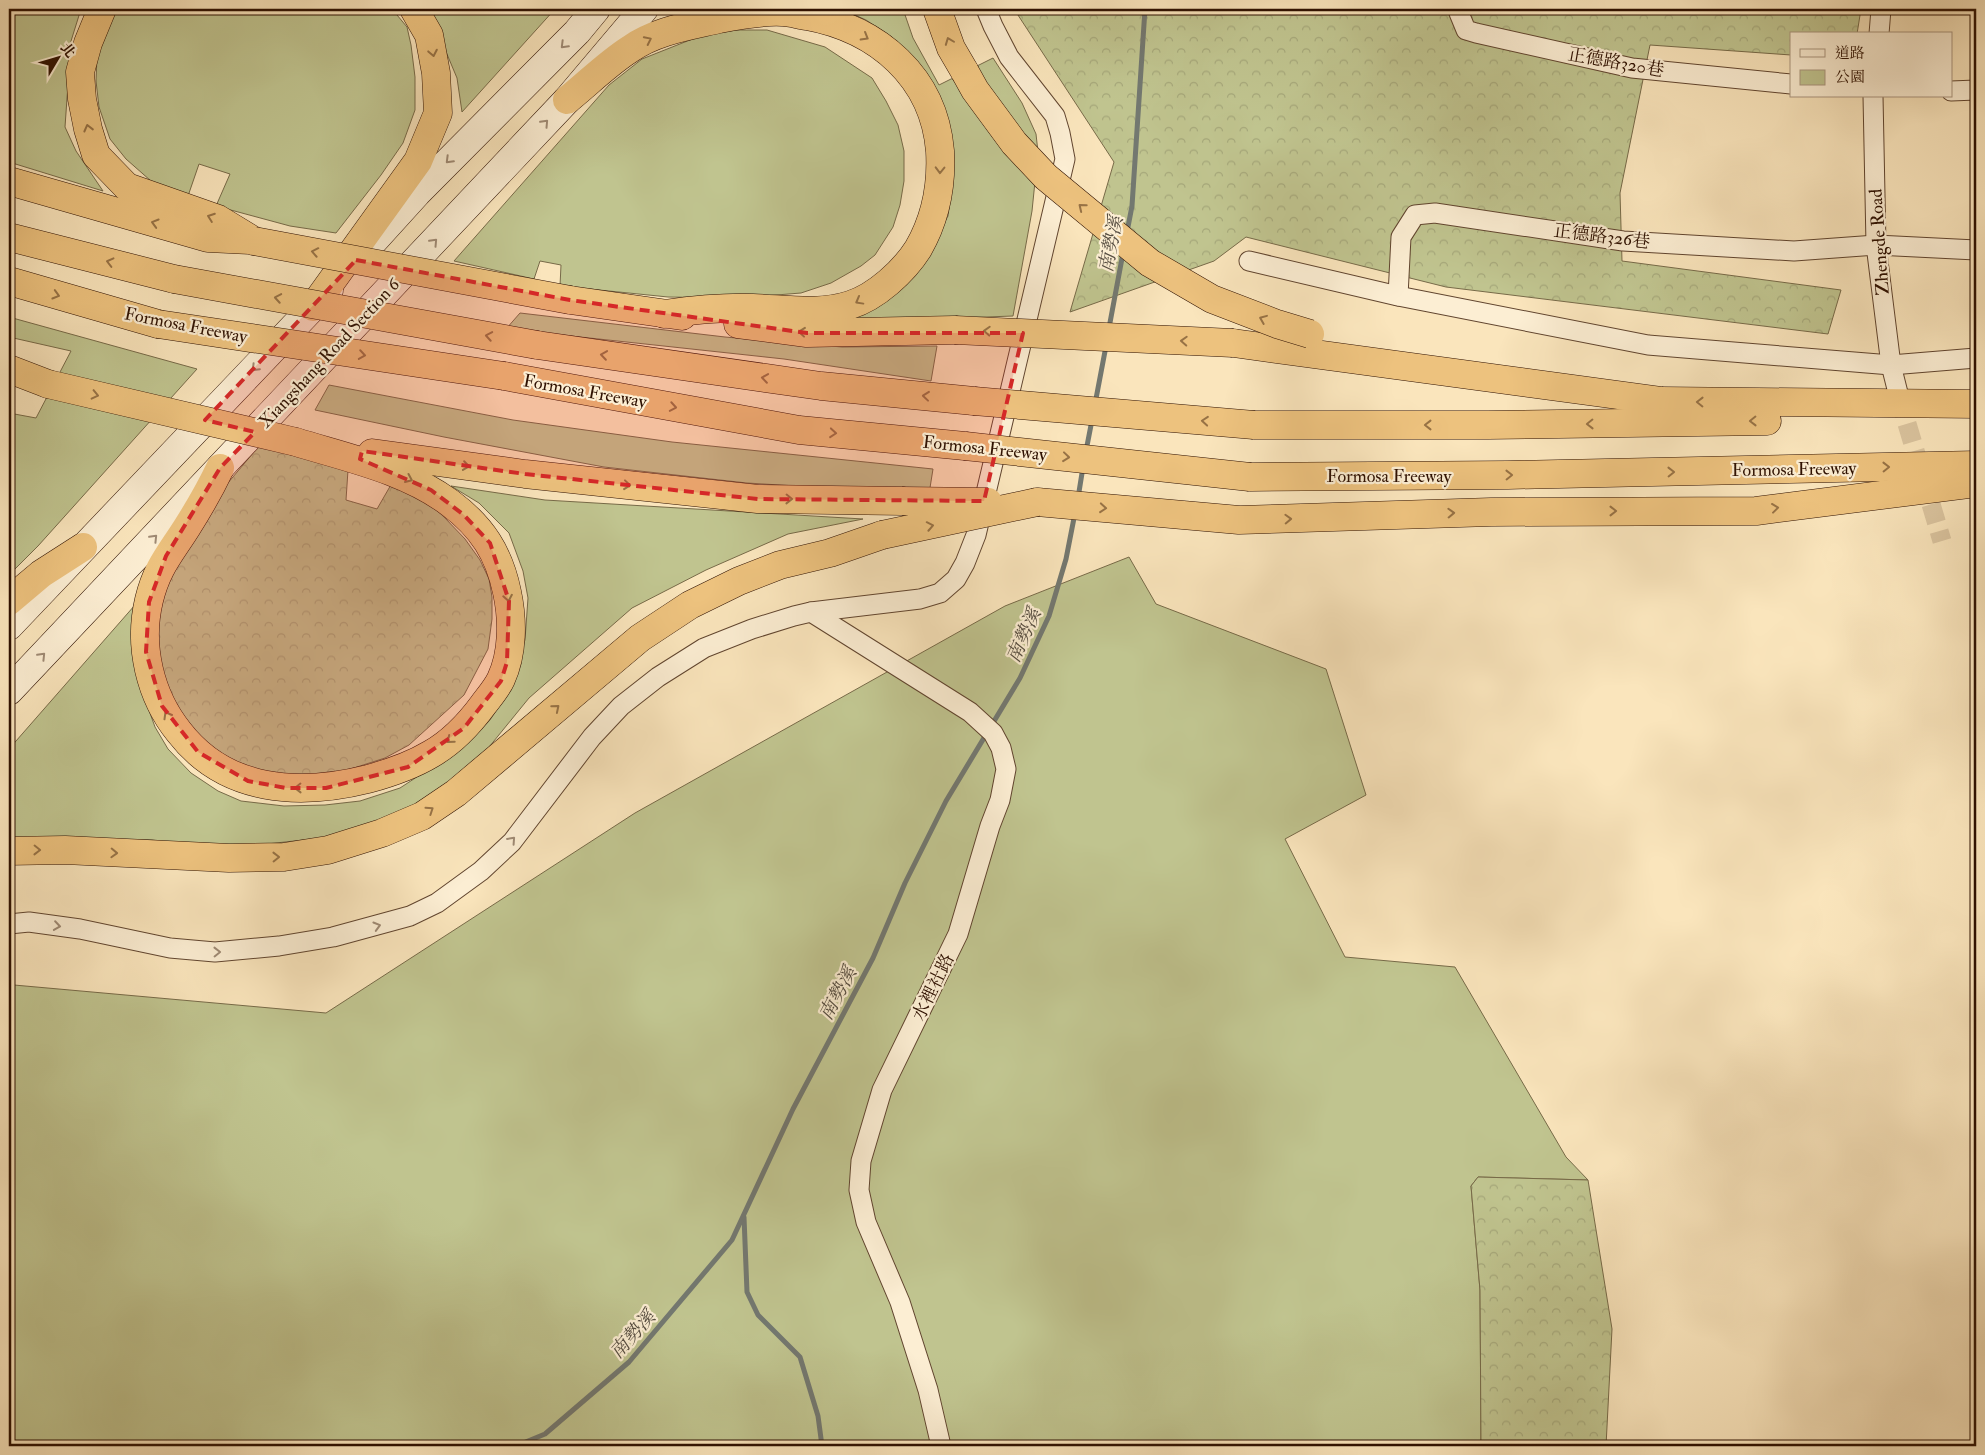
<svg xmlns="http://www.w3.org/2000/svg" width="1985" height="1455" font-family="'IM FELL Double Pica','Noto Serif TC',serif">
<style>
.green{fill:#c0c48f;stroke:#776a48}
.forest{fill:url(#forest-crowns);stroke:#776a48}
.lines{fill:none;stroke-linecap:round;stroke-linejoin:round}
.stream{stroke:#737870;stroke-width:5}
.street-tunnel{stroke:#dbc5a0;stroke-width:19;stroke-dasharray:19 9;stroke-linecap:butt}
.street-casing{stroke:#61452f;stroke-width:21}
.secondary-casing{stroke:#2e1000;stroke-width:29}
.highway-casing{stroke:#2e1000;stroke-width:29}
.street{stroke:#fceed3;stroke-width:19}
.secondary{stroke:#fceed3;stroke-width:28}
.highway{stroke:#edc27e;stroke-width:28}
.highway-bridge-casing{stroke:#2e1000;stroke-width:29;stroke-linecap:butt}
.highway-bridge{stroke:#edc27e;stroke-width:28}
.oneway{stroke:#977245}
.oneway2{stroke:#9f8a74}
.marked{fill:#d62828;fill-opacity:0.2;stroke:#d62828;stroke-width:4;stroke-dasharray:10 6;stroke-linejoin:round}
.labels{text-anchor:middle;stroke-width:4.5;stroke-linejoin:round;paint-order:stroke}
.street-label{font-size:18px;fill:#2e1000;stroke:#fceed3}
.water-label{font-size:19px;font-style:italic;fill:#564d41;stroke:#fceed3}
</style>
<defs>
<pattern id="forest-crowns" width="20" height="18" patternUnits="userSpaceOnUse" patternTransform="scale(1.25)"><rect width="20" height="18" fill="#c0c48f"/><path d="M2 6a3 3 0 1 1 6 0M12 15a3 3 0 1 1 6 0" fill="none" stroke="#a5a77a"/></pattern>
</defs>
<rect width="100%" height="100%" fill="#fae5bc"/>
<filter id="stains"><feTurbulence type="fractalNoise" baseFrequency=".004" numOctaves="4"/><feColorMatrix values="0 0 0 0 .2 0 0 0 0 .09 0 0 0 0 .02 0 0 0 .5 -.17"/></filter>
<radialGradient id="worn" r=".72"><stop offset=".6" stop-color="#630" stop-opacity="0"/><stop offset="1" stop-color="#630" stop-opacity=".3"/></radialGradient>
<g class="green">
<path d="M16,9H81L71,41L65,127L76,151L103,191L9,162V13Z"/>
<path d="M118,9H392L407,27L411,45L415,77V110L403,143L381,175L336,233L290,226L216,206L230,174L199,164L188,196L151,181L126,159L110,139L99,107L96,81L97,56L105,28Z"/>
<path d="M428,9H555L462,112L457,78Z"/>
<path d="M842,9H903L913,38L939,85L993,58L1022,103L1036,134L1038,152L1032,211L1013,316L821,323L926,257L948,216L953,179L912,57L892,37L866,20Z"/>
<path d="M736,30H767L825,47L872,78L886,101L898,125L904,151V181L900,205L893,227L875,255L861,266L831,283L801,293L739,298L668,297L560,286L561,265L540,261L534,279L454,261L609,85L642,59L700,36Z"/>
<path d="M520,313L725,337L842,347L937,346L931,381L784,359L506,329Z"/>
<path d="M9,317L197,369L38,546L9,575V413L36,418L71,351L9,337Z"/>
<path d="M329,385L513,420L672,442L933,469L929,494L747,483L604,467L444,437L315,410Z"/>
<path d="M451,486L545,500L863,519L788,534L706,570L632,608L529,698L476,763L414,810L321,838L222,849L152,840H49L9,842V749L142,597L147,705L155,727L168,749L191,773L218,791L241,801L284,806L325,805L360,801L400,788L452,754L475,736L490,720L508,693L525,640L528,598L523,571L509,533L479,503Z"/>
<path d="M1129,557L1156,604L1326,669L1366,795L1285,839L1345,957L1455,967L1566,1157L1588,1180L1478,1177L1471,1186L1480,1290L1481,1446H9V988L14,985L326,1013L635,813L1005,606Z"/>
</g>
<g class="forest">
<path d="M1014,9H1861L1857,34H1791V55L1650,45L1620,193L1622,261L1841,290L1828,334L1446,287L1246,237L1214,261L1070,312L1114,162Z"/>
<path d="M259,446L348,470L346,500L377,509L392,483L422,497L444,517L465,539L480,560L489,579L492,597V619L488,649L464,695L409,745L385,758L338,773L305,778L251,771L195,738L165,689L154,620L170,568L227,484Z"/>
<path d="M1478,1177L1588,1180L1612,1329L1606,1446H1481L1480,1290L1471,1186Z"/>
</g>
<g class="lines">
<g class="stream">
<path d="M1127,232L1132,206L1145,9"/>
<path d="M1109,328L1123,253"/>
<path d="M1095,404L1106,346"/>
<path d="M1086,451L1092,420"/>
<path d="M1078,498L1083,467"/>
<path d="M744,1217L747,1292L758,1315L800,1357L818,1416L822,1446"/>
<path d="M516,1446L545,1434L629,1362L732,1240L793,1109L873,958L905,883L946,801L1020,678L1049,616L1066,559L1075,513"/>
</g>
<path class="street-tunnel" d="M1899,397L1942,541"/>
<defs>
<g id="street">
<path d="M1460,9L1459,13L1466,30L1476,33L1632,68L1791,84"/>
<path d="M1879,34L1881,9"/>
<path d="M1951,91L1976,90"/>
<path d="M1873,96L1876,245L1891,365L1899,397"/>
<path d="M1249,261L1398,296L1648,345L1891,365L1976,358"/>
<path d="M1398,296L1401,237L1415,215L1435,213L1623,241L1794,251L1876,245L1976,250"/>
<path d="M811,612L970,712L993,733L1001,748L1006,769L1000,800L990,826L958,934L882,1090L861,1161L859,1190L866,1222L900,1302L928,1390L941,1446"/>
<path d="M9,924L29,922L80,929L170,948L215,952L279,946L333,937L410,916L437,903L481,871L512,842L592,737L621,706L658,677L704,648L752,629L794,616L811,612L920,599L940,593L956,579L965,563L976,535L1065,159L1060,133L1055,116L1009,57L993,26L986,9"/>
</g>
<g id="secondary">
<path d="M368,247L417,193L577,32L596,9"/>
<path d="M9,626L329,290"/>
<path d="M9,691L567,100L644,9"/>
</g>
<g id="highway">
<path d="M102,9L88,43L80,72L82,99L88,129L96,155L127,187L218,219L254,241"/>
<path d="M937,9L951,48L965,72"/>
<path d="M567,100C588,83 608,63 630,49C655,31 689,26 719,19C739,15 761,11 782,12C790,12 799,15 807,16C878,29 934,77 940,151C942,186 936,218 918,249C904,271 876,297 850,305C819,315 785,309 753,308C723,307 693,310 664,314"/>
<path d="M9,181L208,238L250,240"/>
<path d="M9,237L174,279"/>
<path d="M9,281L158,324"/>
<path d="M570,300L682,316"/>
<path d="M313,307L418,161L438,113L436,73L429,35L414,9"/>
<path d="M738,324L807,333L955,330"/>
<path d="M1233,343L1662,401L1976,404"/>
<path d="M537,345L821,386L974,401"/>
<path d="M9,369L48,384"/>
<path d="M504,376L799,430L965,446"/>
<path d="M1254,425H1488L1767,421"/>
<path d="M372,453L525,474L758,499L902,501"/>
<path d="M220,468C210,489 199,508 187,527C170,554 157,567 149,600C138,646 150,696 179,732C226,793 300,796 368,779C390,773 411,766 431,754C452,742 469,724 483,705C489,697 497,688 501,679C513,653 513,620 507,592C499,553 482,527 450,503C406,470 348,458 296,442"/>
<path d="M1250,477L1508,475L1976,465"/>
<path d="M1037,502L1239,520L1491,512L1756,511L1976,483"/>
<path d="M9,601L41,574L83,547"/>
<path d="M9,851L65,850L229,858L284,857L328,850L382,833L422,816L456,793L640,638L690,605L739,581L780,565L830,553L882,535"/>
</g>
</defs>
<use href="#street" class="street-casing"/>
<use href="#secondary" class="secondary-casing"/>
<use href="#highway" class="highway-casing"/>
<use href="#street" class="street"/>
<use href="#secondary" class="secondary"/>
<use href="#highway" class="highway"/>
<defs>
<g id="highway-bridge">
<path d="M965,72L975,90L1014,143L1046,177L1150,263L1212,299L1277,324L1310,334"/>
<path d="M254,241L570,300"/>
<path d="M174,279L537,345"/>
<path d="M158,324L504,376"/>
<path d="M955,330L1233,343"/>
<path d="M48,384L296,442"/>
<path d="M974,401L1254,425"/>
<path d="M965,446L1250,477"/>
<path d="M902,501L988,502"/>
<path d="M882,535L1037,502"/>
</g>
</defs>
<use href="#highway-bridge" class="highway-bridge-casing"/>
<use href="#highway-bridge" class="highway-bridge"/>
</g>
<defs><path id="oneway-chevron" d="M-2-3.5L2.5 0L-2 3.5" fill="none" stroke-width="1.6" stroke-linecap="round" stroke-linejoin="round" transform="scale(1.25)"/></defs>
<g class="oneway">
<use href="#oneway-chevron" transform="translate(865 37) rotate(30)"/>
<use href="#oneway-chevron" transform="translate(648 40) rotate(-26)"/>
<use href="#oneway-chevron" transform="translate(949 41) rotate(-111)"/>
<use href="#oneway-chevron" transform="translate(433 53) rotate(79)"/>
<use href="#oneway-chevron" transform="translate(88 128) rotate(-104)"/>
<use href="#oneway-chevron" transform="translate(940 170) rotate(91)"/>
<use href="#oneway-chevron" transform="translate(1082 207) rotate(-141)"/>
<use href="#oneway-chevron" transform="translate(211 217) rotate(-160)"/>
<use href="#oneway-chevron" transform="translate(155 223) rotate(-164)"/>
<use href="#oneway-chevron" transform="translate(315 252) rotate(-169)"/>
<use href="#oneway-chevron" transform="translate(110 262) rotate(-166)"/>
<use href="#oneway-chevron" transform="translate(56 295) rotate(16)"/>
<use href="#oneway-chevron" transform="translate(278 298) rotate(-170)"/>
<use href="#oneway-chevron" transform="translate(859 301) rotate(151)"/>
<use href="#oneway-chevron" transform="translate(1263 319) rotate(-158)"/>
<use href="#oneway-chevron" transform="translate(987 331) rotate(-177)"/>
<use href="#oneway-chevron" transform="translate(802 332) rotate(-174)"/>
<use href="#oneway-chevron" transform="translate(489 336) rotate(-170)"/>
<use href="#oneway-chevron" transform="translate(1184 341) rotate(-177)"/>
<use href="#oneway-chevron" transform="translate(362 355) rotate(9)"/>
<use href="#oneway-chevron" transform="translate(604 355) rotate(-172)"/>
<use href="#oneway-chevron" transform="translate(765 378) rotate(-172)"/>
<use href="#oneway-chevron" transform="translate(95 395) rotate(13)"/>
<use href="#oneway-chevron" transform="translate(926 396) rotate(-174)"/>
<use href="#oneway-chevron" transform="translate(1700 402) rotate(-179)"/>
<use href="#oneway-chevron" transform="translate(673 407) rotate(10)"/>
<use href="#oneway-chevron" transform="translate(1205 421) rotate(-175)"/>
<use href="#oneway-chevron" transform="translate(1753 421) rotate(179)"/>
<use href="#oneway-chevron" transform="translate(1590 424) rotate(179)"/>
<use href="#oneway-chevron" transform="translate(1428 425) rotate(-180)"/>
<use href="#oneway-chevron" transform="translate(833 433) rotate(5)"/>
<use href="#oneway-chevron" transform="translate(1066 457) rotate(6)"/>
<use href="#oneway-chevron" transform="translate(466 466) rotate(8)"/>
<use href="#oneway-chevron" transform="translate(1886 467) rotate(-1)"/>
<use href="#oneway-chevron" transform="translate(1671 472) rotate(-1)"/>
<use href="#oneway-chevron" transform="translate(1509 475) rotate(-1)"/>
<use href="#oneway-chevron" transform="translate(409 479) rotate(24)"/>
<use href="#oneway-chevron" transform="translate(627 485) rotate(6)"/>
<use href="#oneway-chevron" transform="translate(789 499) rotate(1)"/>
<use href="#oneway-chevron" transform="translate(1103 508) rotate(5)"/>
<use href="#oneway-chevron" transform="translate(1775 508) rotate(-7)"/>
<use href="#oneway-chevron" transform="translate(1613 511)"/>
<use href="#oneway-chevron" transform="translate(1451 513) rotate(-2)"/>
<use href="#oneway-chevron" transform="translate(1288 519) rotate(-2)"/>
<use href="#oneway-chevron" transform="translate(930 526) rotate(-11)"/>
<use href="#oneway-chevron" transform="translate(508 598) rotate(80)"/>
<use href="#oneway-chevron" transform="translate(556 708) rotate(-40)"/>
<use href="#oneway-chevron" transform="translate(167 715) rotate(-120)"/>
<use href="#oneway-chevron" transform="translate(450 740) rotate(141)"/>
<use href="#oneway-chevron" transform="translate(298 788) rotate(179)"/>
<use href="#oneway-chevron" transform="translate(430 810) rotate(-34)"/>
<use href="#oneway-chevron" transform="translate(37 850) rotate(1)"/>
<use href="#oneway-chevron" transform="translate(114 853) rotate(2)"/>
<use href="#oneway-chevron" transform="translate(276 857) rotate(-1)"/>
</g>
<g class="oneway2">
<use href="#oneway-chevron" transform="translate(564 45) rotate(135)"/>
<use href="#oneway-chevron" transform="translate(545 123) rotate(-47)"/>
<use href="#oneway-chevron" transform="translate(449 160) rotate(135)"/>
<use href="#oneway-chevron" transform="translate(434 242) rotate(-47)"/>
<use href="#oneway-chevron" transform="translate(255 368) rotate(134)"/>
<use href="#oneway-chevron" transform="translate(154 538) rotate(-46)"/>
<use href="#oneway-chevron" transform="translate(42 656) rotate(-46)"/>
<use href="#oneway-chevron" transform="translate(512 840) rotate(-48)"/>
<use href="#oneway-chevron" transform="translate(57 926) rotate(8)"/>
<use href="#oneway-chevron" transform="translate(377 926) rotate(-16)"/>
<use href="#oneway-chevron" transform="translate(217 952) rotate(-1)"/>
</g>
<path class="marked" d="M356,260L570,300L807,333H1023L984,501L758,499L525,474L362,451L360,459L431,490L464,515L490,543L509,601L507,662L501,681L464,728L408,767L326,788H286L248,781L198,752L162,706L146,652L149,602L166,556L220,468L255,432L205,420Z"/>
<g class="labels">
<g class="street-label">
<text transform="translate(1616 62) rotate(10)" y="6">正德路320巷</text>
<text transform="translate(1602 236) rotate(7)" y="6">正德路326巷</text>
<text transform="translate(1879 242) rotate(-94)" y="6">Zhengde Road</text>
<text transform="translate(186 325) rotate(11)" y="6">Formosa Freeway</text>
<text transform="translate(329 353) rotate(-47)" y="6">Xiangshang Road Section 6</text>
<text transform="translate(585 391) rotate(10)" y="6">Formosa Freeway</text>
<text transform="translate(985 448) rotate(6)" y="6">Formosa Freeway</text>
<text transform="translate(1794 469) rotate(-1)" y="6">Formosa Freeway</text>
<text x="1389" y="482">Formosa Freeway</text>
<text transform="translate(933 987) rotate(-64)" y="6">水裡社路</text>
</g>
<g class="water-label">
<text transform="translate(1110 244) rotate(-79)" y="7">南勢溪</text>
<text transform="translate(1023 635) rotate(-66)" y="7">南勢溪</text>
<text transform="translate(837 993) rotate(-62)" y="7">南勢溪</text>
<text transform="translate(632 1334) rotate(-48)" y="7">南勢溪</text>
</g>
</g>
<rect width="1985" height="1455" fill="none" stroke="#fae5bc" stroke-width="30"/>
<rect x="10" y="10" width="1965" height="1435" fill="none" stroke="#2e1000" stroke-width="2.5"/>
<rect x="15" y="15" width="1955" height="1425" fill="none" stroke="#2e1000"/>
<rect x="1790" y="32" width="162" height="65" fill="#fceed3" stroke="#aa957f"/>
<rect x="1800" y="49" width="25" height="8" fill="#fceed3" stroke="#aa957f"/>
<text x="1835" y="58" font-size="15" fill="#2e1000">道路</text>
<rect x="1800" y="70" width="25" height="15" fill="#c0c48f" stroke="#aa957f"/>
<text x="1835" y="82" font-size="15" fill="#2e1000">公園</text>
<g transform="translate(58 58) rotate(52)" stroke="#fceed3" stroke-width="4" paint-order="stroke">
<path d="M0-4L9 19L0 12L-9 19Z" fill="#2e1000"/>
<text y="-8" font-size="14" font-weight="bold" text-anchor="middle" fill="#2e1000">北</text>
</g>
<rect width="100%" height="100%" filter="url(#stains)"/>
<rect width="100%" height="100%" fill="url(#worn)"/>
</svg>
